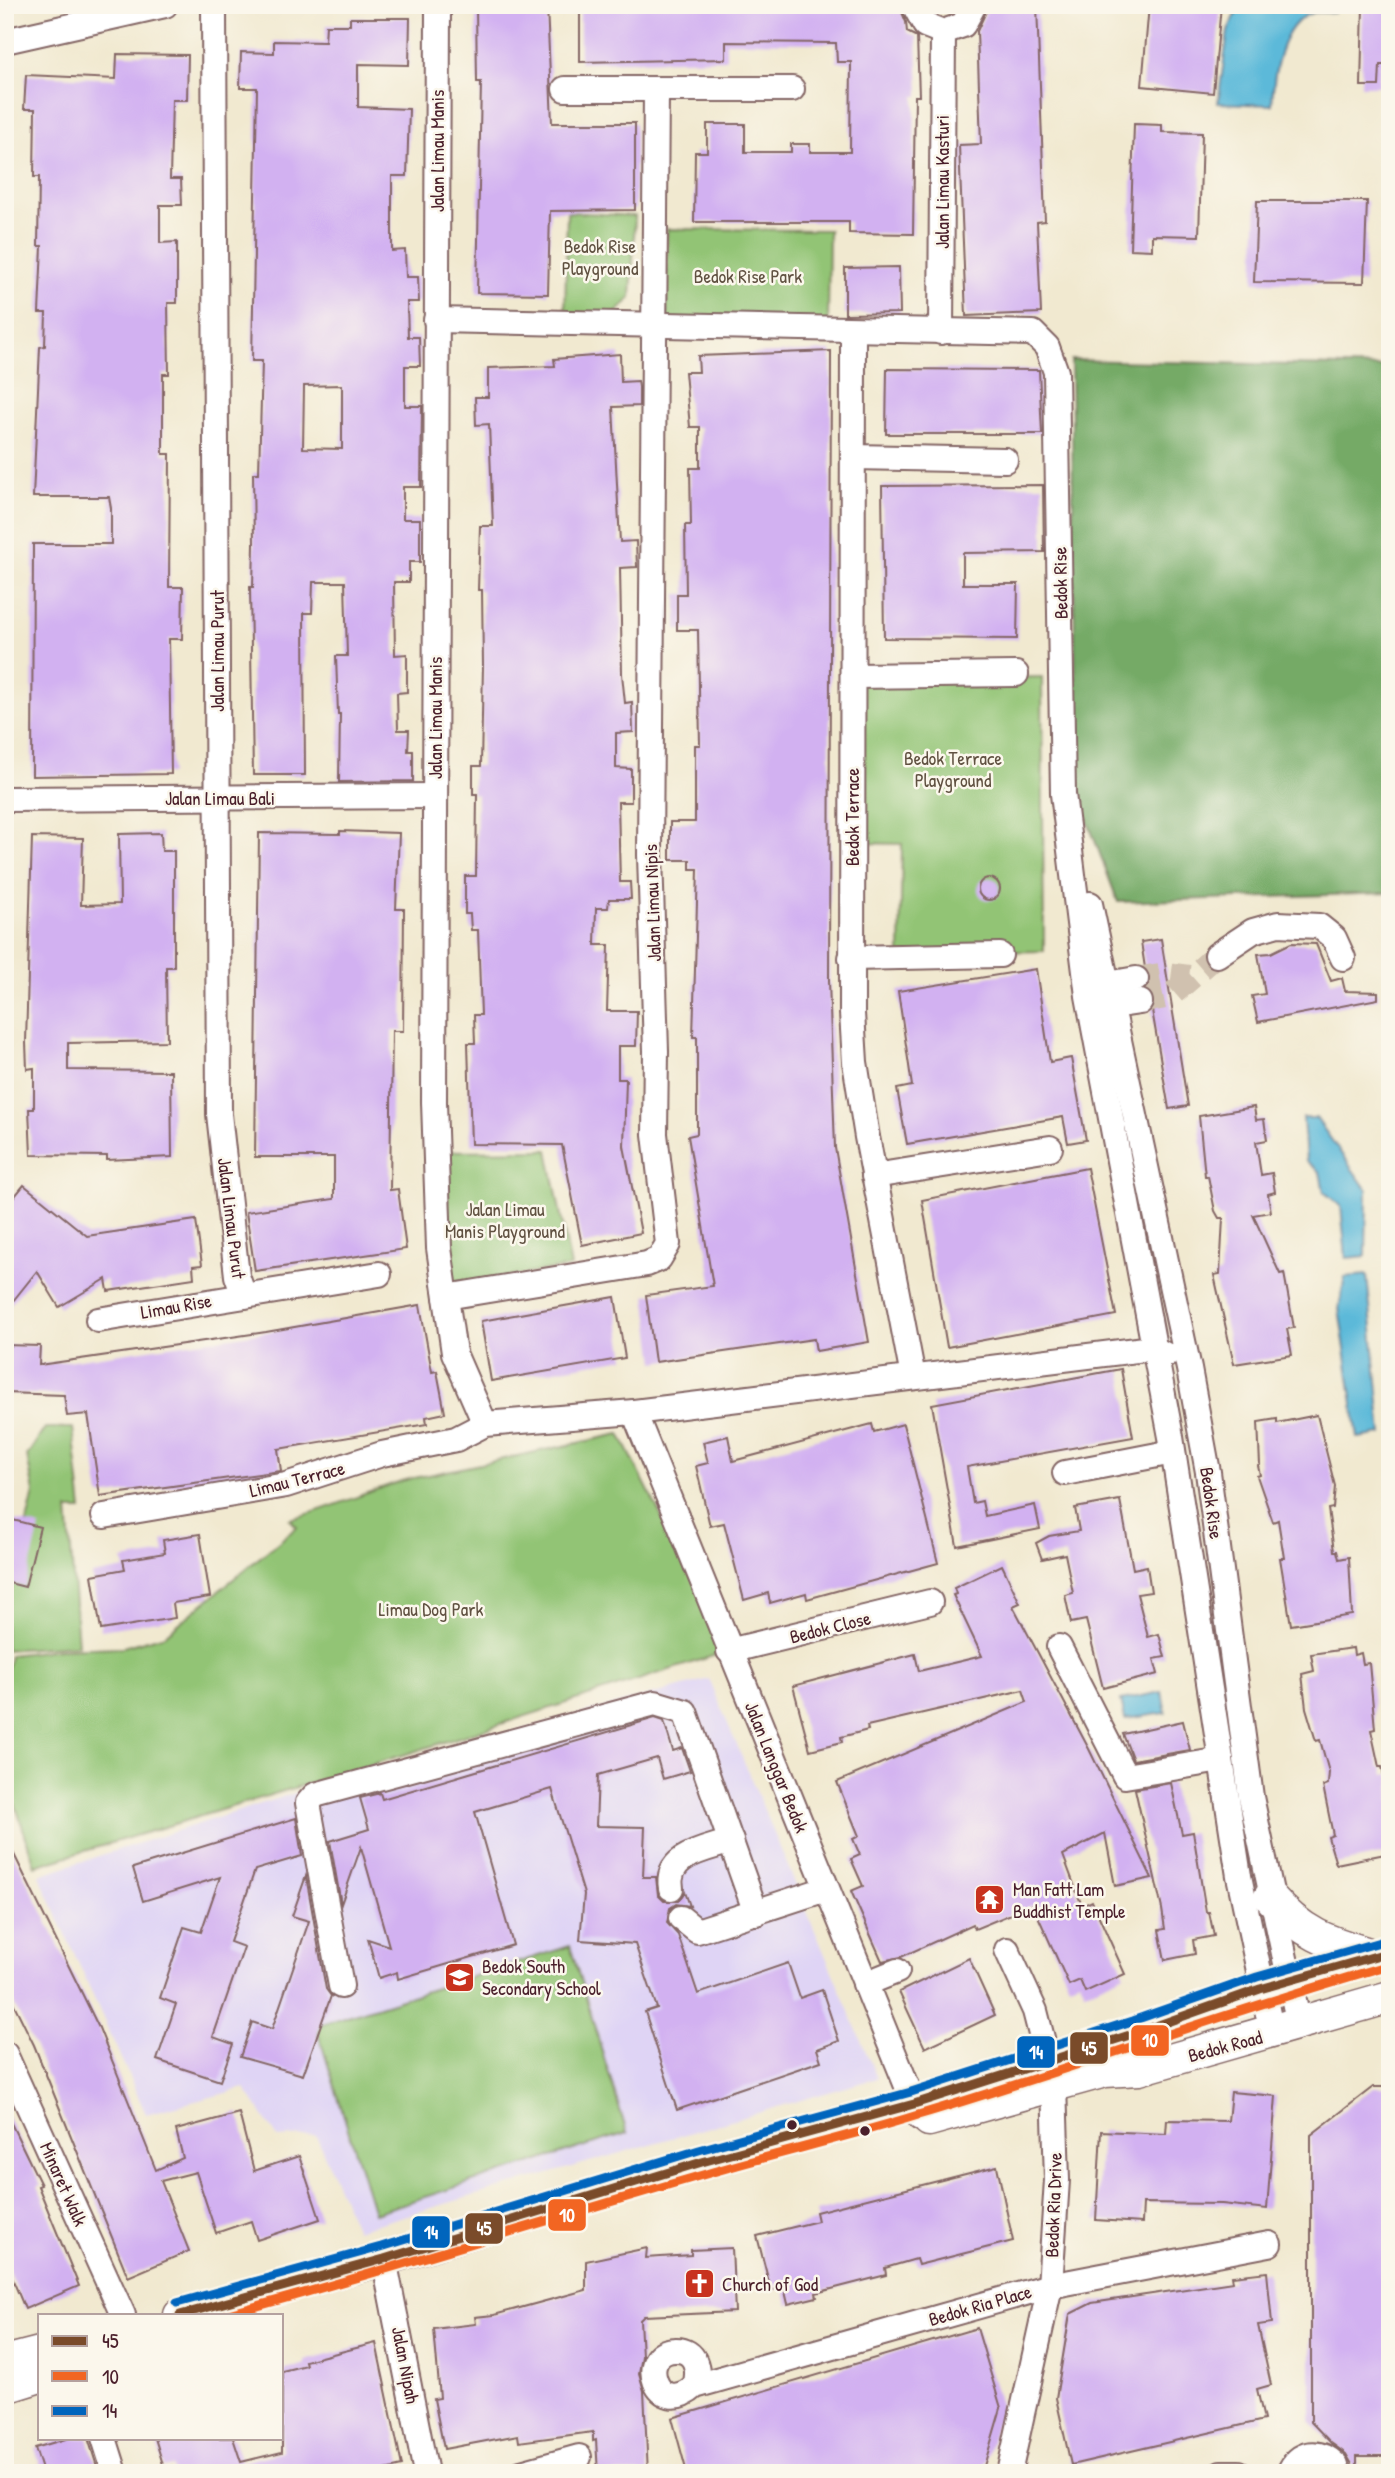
<svg xmlns="http://www.w3.org/2000/svg" width="1395" height="2478" font-family="'Patrick Hand',sans-serif">
<style>
.built{fill:#dfd4f5}
.green{fill:#92c474;stroke:#6e7250;stroke-width:2}
.forest{fill:#75aa66;stroke:#606448;stroke-width:2}
.water{fill:#5bb9d9;stroke:#526c82;stroke-width:2}
.building{fill:#d2b1f1;fill-rule:evenodd}
.lines{fill:none;stroke-linecap:round;stroke-linejoin:round}
.minor-tunnel{stroke:#d0c1af;stroke-width:24;stroke-dasharray:24 12;stroke-linecap:butt}
.minor-casing{stroke:#846665;stroke-width:28}
.major-casing{stroke:#846665;stroke-width:35}
.minor{stroke:#fff;stroke-width:24}
.major{stroke:#fff;stroke-width:32}
.bus-1-casing{stroke:#fbf7ec;stroke-width:14}
.bus-2-casing{stroke:#fbf7ec;stroke-width:14}
.bus-3-casing{stroke:#fbf7ec;stroke-width:14}
.bus-1{stroke:#7a4b2a;stroke-width:9}
.bus-2{stroke:#f26522;stroke-width:9}
.bus-3{stroke:#0065bd;stroke-width:9}
.bus-dot{fill:#4a1f2b;stroke:#fbf7ec;stroke-width:2.5}
.labels{text-anchor:middle;stroke-width:5;stroke-linejoin:round;paint-order:stroke}
.street-label{font-size:19px;fill:#4a1f2b;stroke:#fbf7ec}
.park-label{font-size:19px;fill:#605141;stroke:#fbf7ec}
.poi-label{font-size:19px;fill:#4a1f2b;stroke:#fbf7ec;text-anchor:start}
.line-badge{stroke:#fbf7ec;stroke-width:2.5}
.badge-label{font-size:19px;text-anchor:middle;font-weight:bold;fill:#fff}
</style>
<rect width="100%" height="100%" fill="#fbf7ec"/>
<filter id="ink" filterUnits="userSpaceOnUse"><feTurbulence type="fractalNoise" baseFrequency=".0143" numOctaves="2"/><feDisplacementMap in="SourceGraphic" scale="14" xChannelSelector="R" yChannelSelector="G"/><feConvolveMatrix kernelMatrix="1 2 1 2 8 2 1 2 1" color-interpolation-filters="sRGB"/></filter>
<filter id="wash" filterUnits="userSpaceOnUse"><feTurbulence type="fractalNoise" baseFrequency=".00686" numOctaves="4" result="noise"/><feDisplacementMap in="SourceGraphic" scale="28" xChannelSelector="R" yChannelSelector="G"/><feGaussianBlur stdDeviation="1.57" result="paint"/><feColorMatrix in="noise" values="0 0 0 0 0 0 0 0 0 0 0 0 0 0 0 0 0 1.4 0 .05"/><feComposite in="paint" operator="in"/></filter>
<g filter="url(#wash)">
<rect width="100%" height="100%" fill="#f1e9d0"/>
<path class="built" d="M709,1679L877,2078L356,2230L316,2135L278,2138L245,2088L146,2114L39,1875L320,1785Z"/>
<g class="green">
<path d="M567,212L635,216L631,298L613,316L565,320Z"/>
<path d="M667,229L829,230L828,323L667,320Z"/>
<path d="M1042,677L1044,951L900,954L902,844L856,843V680Z"/>
<path d="M548,1150L571,1267L453,1285L449,1247L446,1151Z"/>
<path d="M45,1428H73L82,1510H68L78,1645L5,1650V1617L34,1492L27,1456Z"/>
<path d="M620,1434L729,1651L413,1752L35,1866L5,1772V1681L10,1655L59,1649L123,1647L165,1635L297,1527L290,1519C330,1509 366,1492 405,1480Z"/>
<path d="M570,1946L627,2133L374,2213L316,2026Z"/>
</g>
<path class="forest" d="M1071,360L1390,367V893L1118,902L1077,793Z"/>
<g class="water">
<path d="M1240,5H1337L1334,13C1328,13 1318,11 1312,13C1280,23 1273,77 1272,105L1218,103L1228,31Z"/>
<path d="M1303,1118H1316L1367,1190L1366,1256L1346,1258L1341,1206L1324,1192L1320,1172L1306,1161Z"/>
<path d="M1367,1275L1382,1434L1358,1438L1339,1308L1345,1277Z"/>
<path d="M1162,1692L1166,1713L1125,1719L1121,1700Z"/>
</g>
<g id="blocks">
<g class="building">
<path d="M476,5H547L552,123H635V210L550,211L548,294L477,293L481,82H477Z"/>
<path d="M580,5H899L906,22L907,32L917,37L919,96H915L913,234L849,233V222H694L695,152H707V124H745V152H791V144H810V152H850L851,62H837L836,43L726,42V59L580,62Z"/>
<path d="M989,5H1037L1045,221L1037,222L1041,313L966,316L959,145L981,144L977,31Z"/>
<path d="M1149,5H1221L1213,93L1142,86Z"/>
<path d="M1363,5H1390V65H1380L1379,86H1361Z"/>
<path d="M350,18H410L409,65L358,64V107L409,109L407,176H392V251L405,250L406,277H418L419,302H407L408,337H419L420,366H405V406H422L421,487H403V519H420V562H409V582H394L395,655L407,654V692L397,693L398,730H409L408,751H413V781L339,782L340,714H338L336,656H347L345,582H313L312,613H304L305,775H253L250,587H253L254,544L253,473H259L262,361H252L257,88H240L241,52L274,53V41L325,42L326,25H350ZM342,385V449L303,448L304,386Z"/>
<path d="M117,54L188,55L187,100H172L170,179H181L182,205H160V243L177,242V303H168L169,374H163V454H170L169,587H183L182,639H169L171,774L32,776L33,544H111V508L109,497H33L40,347L45,346L46,313H39L42,246H38L39,177H34L35,109H24L26,75L116,79Z"/>
<path d="M1134,124L1162,125V132L1202,133L1199,236L1152,235V250L1130,249Z"/>
<path d="M1257,201H1367L1364,283L1254,282Z"/>
<path d="M899,267L900,313L845,314V268Z"/>
<path d="M831,351L829,980L835,1148L869,1342L816,1351L814,1339L655,1362L646,1295L713,1286L688,1136L697,1134V1037H693L698,869H690V860H670V822H695V745H700L698,630H677V594H686L685,525H691L690,468H700V427H690L685,372H699L698,356Z"/>
<path d="M620,354L621,382L638,381L639,387V406L613,407L620,542L636,541L637,567L620,568L622,674L625,703L632,702L633,732L616,733V768L631,769V802H618L620,882H630L631,899H609L608,908H596L595,945H609L607,1011H637L636,1046H618V1079H626L624,1146L641,1233L582,1245L562,1145L471,1144L468,1043H475L474,1015H481L478,930H471L470,914H465V876H476L477,794H473V766H481L483,665L482,590H478L480,526H493L489,424L476,425L475,397H488V368L555,366L554,359Z"/>
<path d="M887,369L1039,370L1042,434H886Z"/>
<path d="M1043,485L1044,552L963,553V584H1018L1017,639L884,638L882,486Z"/>
<path d="M340,831L399,833L396,909H404L403,1031H392L390,1190L398,1189L406,1249L255,1271L246,1212L334,1199V1157H255L259,833L340,834Z"/>
<path d="M161,833L162,851H174V967H166L167,1041L68,1043V1070L171,1071L172,1157L107,1160V1156L31,1155L29,1109H34V1068L27,1069L26,1042L32,837L83,838L81,905L120,904L119,834Z"/>
<circle cx="989" cy="889" r="11"/>
<path d="M1161,939L1188,1106L1169,1109L1152,1010L1155,999L1149,991L1151,977L1145,968L1141,942Z"/>
<path d="M1291,943L1316,944L1331,981L1342,978L1345,991L1378,992V999L1258,1022L1252,996L1265,994L1258,954L1271,953Z"/>
<path d="M1036,969L1050,1062L1071,1058L1086,1140L1068,1143L1063,1117L907,1144L897,1089L912,1086L898,991Z"/>
<path d="M1254,1107L1256,1120L1264,1119L1267,1140L1256,1142L1261,1175L1272,1173L1275,1192L1268,1194L1271,1212L1253,1215L1280,1274L1284,1273L1294,1328L1287,1329L1292,1355L1234,1364L1214,1275L1220,1274L1223,1218H1219L1215,1211L1208,1176H1205L1199,1116Z"/>
<path d="M1087,1168L1116,1315L947,1347L922,1200Z"/>
<path d="M24,1185L87,1236L196,1220L202,1265L193,1266L194,1278L108,1291L106,1279L59,1307L37,1271L5,1311V1208Z"/>
<path d="M615,1297L625,1358L491,1381L481,1321Z"/>
<path d="M420,1305L432,1372L437,1371L445,1413L426,1417L427,1424L278,1449L281,1471L100,1496L88,1414L67,1416L64,1395L5,1393V1345L40,1346L39,1365L266,1332Z"/>
<path d="M1121,1369L1133,1437L967,1467L973,1503L982,1501L985,1516L1035,1505L1040,1529L957,1546L932,1404Z"/>
<path d="M1317,1415L1335,1486L1333,1508L1328,1509L1334,1551H1337L1339,1559L1349,1557L1352,1615L1291,1625L1280,1558H1284L1278,1520L1273,1522L1257,1476L1260,1475L1258,1466L1260,1465L1258,1422L1277,1419V1423Z"/>
<path d="M872,1424L874,1432L903,1424L938,1563L807,1599L806,1593L770,1603L768,1593L744,1600L724,1523L710,1526L696,1466L708,1463L703,1442L728,1436L733,1461Z"/>
<path d="M1120,1500L1133,1569L1147,1566L1151,1592L1137,1594L1148,1637L1159,1634L1165,1657L1154,1659L1158,1674L1103,1688L1086,1620L1071,1623L1065,1595L1073,1593L1065,1554L1042,1559L1036,1543L1049,1536L1079,1531L1075,1508Z"/>
<path d="M5,1518L40,1527L25,1587L5,1582Z"/>
<path d="M200,1534L210,1597L173,1603L175,1618L101,1630L92,1575L125,1569L123,1560L165,1553L163,1540Z"/>
<path d="M1002,1565L1020,1603L1013,1606L1089,1749L1152,1878L1115,1886L1105,1833L1063,1855L1082,1906L1092,1901L1125,1974L1085,1992L1080,1980L1069,1985L1033,1905L975,1929L973,1924L901,1957L882,1961L851,1891L863,1886L851,1859L860,1855L853,1839L859,1836L837,1782L1027,1702L1023,1690L867,1726L868,1730L841,1737L842,1742L810,1750L793,1686L915,1654L919,1671L982,1656L953,1595L956,1594L954,1588Z"/>
<path d="M1353,1648L1354,1655L1361,1653L1363,1664L1369,1663L1375,1729L1371,1730L1379,1767H1382L1384,1775L1390,1774V1853L1336,1864L1328,1837L1333,1835L1323,1786L1328,1784L1329,1772L1320,1740L1316,1741L1306,1708L1302,1674L1314,1671L1311,1654Z"/>
<path d="M655,1718L664,1721L673,1751L682,1748L690,1771L663,1779L657,1758L598,1775L596,1826L645,1827L643,1877H656L658,1895L664,1901H678L685,1892L690,1906L676,1904L670,1908L667,1923L678,1935L698,1994L788,1963L800,1998L822,1990L839,2041L817,2049L821,2061L677,2110L645,2012L657,2008L635,1944L580,1940L584,1894L552,1789L475,1812L513,1945L398,1979L397,1972L379,1978L368,1939L389,1946L361,1847L341,1904L330,1841L369,1829L360,1798L380,1793L382,1799Z"/>
<path d="M1183,1721L1190,1750L1133,1760L1123,1734Z"/>
<path d="M1171,1783L1182,1834L1193,1832L1206,1912H1209L1214,1936L1193,1940L1195,1954L1165,1960L1159,1930L1165,1929L1162,1909L1135,1789Z"/>
<path d="M296,1818L302,1856L255,1870L230,1942L244,1947L213,2037L233,2044L220,2081L157,2060L176,2004L160,1998L184,1927L201,1932L220,1877L143,1901L133,1868Z"/>
<path d="M5,1836L99,2028L156,2170L183,2158L176,2130L239,2113L254,2171L299,2156L320,2219L257,2240L251,2221L216,2233L196,2172L161,2181L189,2251L128,2277L34,2045L5,1986Z"/>
<path d="M306,1876L326,1989L331,1996L303,2075L240,2057L252,2022L272,2029L309,1921L292,1916Z"/>
<path d="M969,1958L995,2015L925,2048L899,1992Z"/>
<path d="M1373,2087H1390V2456H1357V2473L1346,2454L1331,2443L1311,2422V2135Z"/>
<path d="M1231,2092L1276,2096L1267,2209L1222,2204L1143,2203L1142,2223L1096,2220L1101,2131L1166,2134L1167,2120L1228,2121Z"/>
<path d="M5,2111L41,2185L38,2186L79,2286L25,2309L5,2261Z"/>
<path d="M997,2166L1013,2241L918,2265L916,2259L885,2268L886,2275L816,2293L817,2297L788,2304L784,2287L771,2290L757,2236L818,2221L816,2212Z"/>
<path d="M647,2248L646,2258L691,2255V2250L732,2248L735,2312L644,2316L640,2320L642,2356L639,2373L644,2391L648,2473H598L596,2440L593,2441V2432L519,2442L518,2435L444,2449L434,2399L440,2398L434,2329L476,2324L475,2317L494,2315L586,2290V2261Z"/>
<path d="M1267,2272L1272,2323L1258,2325L1271,2385L1257,2389L1264,2420L1071,2465L1056,2398L1070,2314L1092,2303L1233,2282L1232,2276Z"/>
<path d="M977,2328L1001,2408L982,2473H687L672,2418Z"/>
<path d="M376,2343L402,2466L372,2473H174L172,2466L164,2468L155,2438H233L241,2462L282,2452V2371L306,2365L305,2361Z"/>
<path d="M69,2438H88L99,2473H43L35,2448Z"/>
</g>
</g>
</g>
<g filter="url(#ink)">
<use href="#blocks" fill-opacity="0" stroke="#846665" stroke-width="2"/>
<g class="lines">
<g class="minor-tunnel">
<path d="M1136,979L1166,974L1189,977"/>
<path d="M1140,1002L1170,996L1217,955"/>
</g>
<defs>
<g id="minor">
<path d="M214,5L219,1114L237,1276L244,1296"/>
<path d="M438,5L434,1102L439,1248L454,1353L485,1424"/>
<path d="M914,5L925,25L943,32L963,25L974,5"/>
<path d="M5,41L165,5"/>
<path d="M565,89H792"/>
<path d="M436,320L1033,333L1047,347L1056,372L1063,794L1088,996L1171,1437L1239,1876L1272,2033"/>
<path d="M853,330L852,1013L855,1062L867,1137L913,1377"/>
<path d="M941,332L943,32"/>
<path d="M853,457L1005,460"/>
<path d="M853,676L1016,674"/>
<path d="M5,799L435,796"/>
<path d="M1090,904L1189,1369L1208,1472L1251,1797L1299,2025"/>
<path d="M1217,955L1253,931L1278,924L1319,926L1334,938L1343,958"/>
<path d="M851,958L1000,955"/>
<path d="M1095,994L1108,984L1136,979"/>
<path d="M1113,1006L1140,1002"/>
<path d="M874,1176L1050,1148"/>
<path d="M446,1297L647,1264L659,1259L668,1244L655,1134L656,1051L650,855L656,90"/>
<path d="M98,1320L379,1274"/>
<path d="M634,1412L920,2118"/>
<path d="M1065,1473L1173,1452"/>
<path d="M104,1516L286,1485L382,1454L456,1439L485,1424L634,1412L1153,1348L1166,1355"/>
<path d="M1059,1647L1125,1776L1221,1760"/>
<path d="M729,1651L930,1602"/>
<path d="M671,1888C665,1854 706,1850 731,1841"/>
<path d="M681,1918L697,1931L826,1889"/>
<path d="M1007,1950L1035,2011L1054,2085L1057,2180L1050,2286L1009,2473"/>
<path d="M865,1984L897,1971"/>
<path d="M341,1986L308,1803L315,1795L655,1703L685,1712L756,1913"/>
<path d="M5,2054L123,2315"/>
<path d="M384,2259L426,2473"/>
<path d="M695,2386C700,2370 696,2349 675,2350C635,2351 656,2421 695,2386L1050,2286L1269,2244"/>
<path d="M104,2438L115,2473"/>
<path d="M521,2473L579,2457"/>
<path d="M1221,2473H1239"/>
<path d="M1289,2473C1298,2450 1320,2449 1336,2465"/>
</g>
<g id="major">
<path d="M1270,1897C1302,1934 1327,1942 1373,1955"/>
<path d="M929,2120L1105,2071L1139,2069L1390,1997"/>
<path d="M180,2315L384,2259L702,2162L914,2104L1136,2033L1260,1989L1390,1952"/>
<path d="M5,2362L40,2353"/>
<path d="M5,2387L40,2376"/>
</g>
</defs>
<use href="#minor" class="minor-casing"/>
<use href="#major" class="major-casing"/>
<use href="#minor" class="minor"/>
<use href="#major" class="major"/>
<defs>
<path id="bus-1" d="M180,2315L384,2259L702,2162L914,2104L1136,2033L1260,1989L1390,1952"/>
<path id="bus-2" d="M225,2315C387,2271 545,2220 706,2174C777,2153 848,2137 918,2115C1076,2068 1231,2010 1390,1965"/>
<path id="bus-3" d="M177,2303L381,2247L699,2150L911,2092L1132,2021L1257,1977L1387,1940"/>
</defs>
<use href="#bus-1" class="bus-1-casing"/>
<use href="#bus-2" class="bus-2-casing"/>
<use href="#bus-3" class="bus-3-casing"/>
<use href="#bus-1" class="bus-1"/>
<use href="#bus-2" class="bus-2"/>
<use href="#bus-3" class="bus-3"/>
</g>
</g>
<defs>
<symbol id="temple-square" viewBox="-11 -11 22 22"><rect x="-9" y="-9" width="18" height="18" rx="4" fill="#c8321e" stroke="#fbf7ec"/><path d="M0-6L5-2H3V0L6.5 2.5H4V6H1.5V3h-3V6H-4V2.5H-6.5L-3 0V-2H-5Z" fill="#fff"/></symbol>
<symbol id="school-square" viewBox="-11 -11 22 22"><rect x="-9" y="-9" width="18" height="18" rx="4" fill="#c8321e" stroke="#fbf7ec"/><path d="M0-5L7-2L0 1L-7-2ZM-4 1L0 2.5L4 1V4Q0 6-4 4Z" fill="#fff"/></symbol>
<symbol id="church-square" viewBox="-11 -11 22 22"><rect x="-9" y="-9" width="18" height="18" rx="4" fill="#c8321e" stroke="#fbf7ec"/><path d="M-1.2-6h2.4v3.5h3.3v2.4h-3.3V6h-2.4V-.1h-3.3v-2.4h3.3Z" fill="#fff"/></symbol>
</defs>
<g fill-rule="evenodd">
<use href="#temple-square" x="972" y="1882" width="35" height="35"/>
<use href="#school-square" x="442" y="1960" width="35" height="35"/>
<use href="#church-square" x="682" y="2266" width="35" height="35"/>
</g>
<g class="bus-dot">
<circle cx="792" cy="2125" r="6"/>
<circle cx="865" cy="2131" r="6"/>
</g>
<g class="labels">
<g class="street-label">
<text transform="translate(437 151) rotate(-90)" y="7">Jalan Limau Manis</text>
<text transform="translate(942 182) rotate(-90)" y="7">Jalan Limau Kasturi</text>
<text transform="translate(1060 583) rotate(-91)" y="7">Bedok Rise</text>
<text transform="translate(217 651) rotate(-90)" y="7">Jalan Limau Purut</text>
<text transform="translate(435 718) rotate(-90)" y="7">Jalan Limau Manis</text>
<text x="220" y="805">Jalan Limau Bali</text>
<text transform="translate(852 817) rotate(-90)" y="7">Bedok Terrace</text>
<text transform="translate(652 903) rotate(-92)" y="7">Jalan Limau Nipis</text>
<text transform="translate(232 1218) rotate(83)" y="7">Jalan Limau Purut</text>
<text transform="translate(176 1306) rotate(-10)" y="7">Limau Rise</text>
<text transform="translate(297 1479) rotate(-14)" y="7">Limau Terrace</text>
<text transform="translate(1212 1503) rotate(82)" y="7">Bedok Rise</text>
<text transform="translate(830 1627) rotate(-14)" y="7">Bedok Close</text>
<text transform="translate(777 1767) rotate(68)" y="7">Jalan Langgar Bedok</text>
<text transform="translate(1225 2046) rotate(-15)" y="7">Bedok Road</text>
<text transform="translate(64 2184) rotate(66)" y="7">Minaret Walk</text>
<text transform="translate(1053 2205) rotate(-88)" y="7">Bedok Ria Drive</text>
<text transform="translate(980 2305) rotate(-16)" y="7">Bedok Ria Place</text>
<text transform="translate(406 2365) rotate(79)" y="7">Jalan Nipah</text>
</g>
<g class="park-label">
<text x="600" y="253">Bedok Rise<tspan x="600" dy="22">Playground</tspan></text>
<text x="748" y="283">Bedok Rise Park</text>
<text x="953" y="765">Bedok Terrace<tspan x="953" dy="22">Playground</tspan></text>
<text x="505" y="1216">Jalan Limau<tspan x="505" dy="22">Manis Playground</tspan></text>
<text x="431" y="1616">Limau Dog Park</text>
</g>
<g class="poi-label">
<text x="1013" y="1896">Man Fatt Lam<tspan x="1013" dy="22">Buddhist Temple</tspan></text>
<text x="482" y="1973">Bedok South<tspan x="482" dy="22">Secondary School</tspan></text>
<text x="722" y="2291">Church of God</text>
</g>
</g>
<g class="line-badge">
<rect x="1130" y="2024" width="40" height="33" rx="7" fill="#f26522"/>
<rect x="1069" y="2031" width="40" height="34" rx="7" fill="#7a4b2a"/>
<rect x="1016" y="2035" width="40" height="34" rx="7" fill="#0065bd"/>
<rect x="547" y="2198" width="40" height="34" rx="7" fill="#f26522"/>
<rect x="464" y="2212" width="40" height="33" rx="7" fill="#7a4b2a"/>
<rect x="411" y="2215" width="40" height="34" rx="7" fill="#0065bd"/>
</g>
<g class="badge-label">
<text x="1150" y="2047">10</text>
<text x="1089" y="2055">45</text>
<text x="1036" y="2059">14</text>
<text x="567" y="2222">10</text>
<text x="484" y="2235">45</text>
<text x="431" y="2239">14</text>
</g>
<rect width="1395" height="2478" fill="none" stroke="#fbf7ec" stroke-width="28"/>
<rect x="38" y="2314" width="245" height="126" fill="#fbf7ec" stroke="#b4a19f" stroke-width="2"/>
<rect x="52" y="2336" width="35" height="10" fill="#7a4b2a" stroke="#b4a19f" stroke-width="2"/>
<text x="102" y="2348" font-size="21" fill="#4a1f2b">45</text>
<rect x="52" y="2371" width="35" height="10" fill="#f26522" stroke="#b4a19f" stroke-width="2"/>
<text x="102" y="2384" font-size="21" fill="#4a1f2b">10</text>
<rect x="52" y="2406" width="35" height="10" fill="#0065bd" stroke="#b4a19f" stroke-width="2"/>
<text x="102" y="2418" font-size="21" fill="#4a1f2b">14</text>
</svg>
